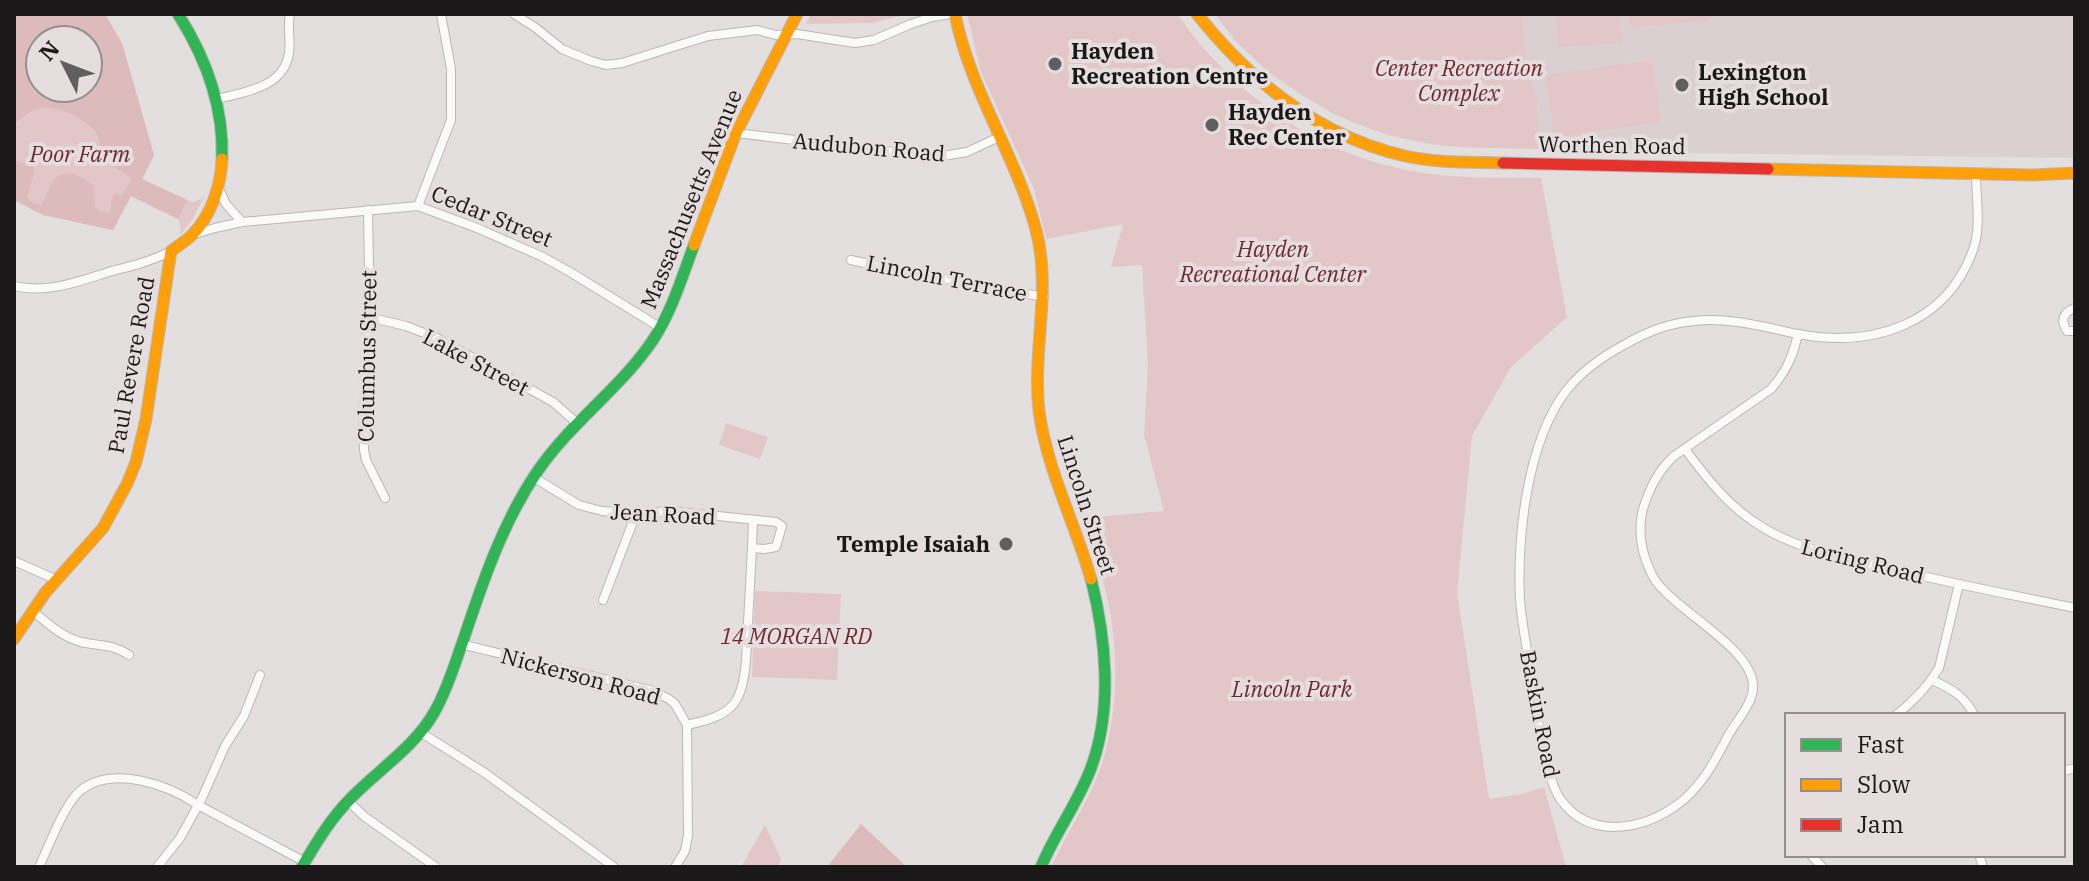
<svg xmlns="http://www.w3.org/2000/svg" width="2089" height="881" font-family="'IBM Plex Serif',serif">
<style>
.built{fill:#dbd0d1}
.green{fill:#e3c7c8;fill-rule:evenodd}
.forest{fill:#ddbbbd;fill-rule:evenodd}
.lines{fill:none;stroke-linecap:round;stroke-linejoin:round}
.street-casing{stroke:#bbb7b7;stroke-width:10}
.fast-casing{stroke:#bbb7b7;stroke-width:13}
.slow-casing{stroke:#bbb7b7;stroke-width:13}
.jam-casing{stroke:#bbb7b7;stroke-width:13}
.street{stroke:#fbfafa;stroke-width:8}
.fast{stroke:#30b455;stroke-width:11}
.slow{stroke:#ff9f0a;stroke-width:11}
.jam{stroke:#e5322d;stroke-width:11}
.poi-dot{fill:#605e5e;stroke:#e5ddde;stroke-width:3}
.labels{text-anchor:middle;stroke-width:8;stroke-linejoin:round;paint-order:stroke}
.poi-label{font-size:22px;font-weight:bold;fill:#1a1818;stroke:#e5ddde;text-anchor:start}
.park-label{font-size:22px;font-style:italic;fill:#6f2832;stroke:#e5ddde}
.street-label{font-size:22px;fill:#1a1818;stroke:#e5ddde}
</style>
<rect width="100%" height="100%" fill="#e3dfdf"/>
<path class="built" d="M1215,14H2075V158L1681,153L1447,146L1386,135L1335,115L1269,73L1235,41Z"/>
<g class="green">
<path d="M14,14H105L122,43L154,155L142,179L192,202L202,199L206,194L192,220L178,237L181,230L178,219L131,196L113,230L43,215L14,200ZM40,40H88V88H40Z"/>
<path d="M811,14H908L872,23L806,24Z"/>
<path d="M967,14H1177C1238,100 1325,161 1432,174C1468,179 1505,177 1541,178L1567,317L1511,367L1472,436L1457,593L1489,799L1522,794L1544,787L1566,867H1051C1065,837 1083,810 1096,780C1120,720 1120,650 1105,588C1099,564 1089,541 1081,518L1164,511L1144,435L1148,365L1142,265L1111,267L1123,224L1046,239L1034,189L981,72Z"/>
<path d="M1215,14H1522L1526,62L1537,99L1539,149C1508,148 1477,149 1447,146C1355,136 1269,88 1215,14Z"/>
<path d="M1556,14H1620L1622,43L1558,47Z"/>
<path d="M1628,14H1714L1709,20L1629,28Z"/>
<path d="M1652,60L1661,122L1554,138L1545,75Z"/>
<path d="M726,423L768,437L760,459L719,445Z"/>
<path d="M755,591L841,594L837,680L752,677Z"/>
<path d="M765,825L781,859L778,867H741Z"/>
</g>
<g class="forest">
<path d="M14,14H105L122,43L154,155L142,179L187,200L178,219L131,196L113,230L43,215L14,200V160L33,167L34,175L27,196L30,201L41,205C46,198 48,188 53,181C64,166 83,176 94,186L95,207L100,211L110,212L112,198L116,192L122,196L132,178L104,161C101,151 101,139 94,130C84,118 57,106 41,108C32,110 20,118 14,125ZM40,40H88V88H40Z"/>
<path d="M861,824L907,867H827Z"/>
</g>
<g class="lines">
<defs>
<g id="street">
<path d="M514,14L536,28L562,49L591,61L606,65L622,63L708,36L757,30L776,35L797,34L855,43L874,40L911,24L932,17L950,14"/>
<path d="M217,99C244,92 284,88 289,53C291,40 287,27 290,14"/>
<path d="M736,133L937,157L967,152L999,137"/>
<path d="M218,187L226,204L242,222"/>
<path d="M418,206L451,120V69L441,14"/>
<path d="M368,210L369,270L363,424L364,450L366,460L385,498"/>
<path d="M192,235L215,228L242,222L418,206L477,228L543,257L570,272L661,328"/>
<path d="M851,260L891,269L1044,297"/>
<path d="M14,286C49,294 79,281 112,271C132,266 152,261 171,251"/>
<path d="M2075,308C2063,312 2060,321 2067,331H2075"/>
<path d="M368,317L406,326L437,338L553,402L577,423"/>
<path d="M1798,334C1764,327 1729,317 1694,321C1669,323 1646,332 1624,345C1603,356 1581,372 1566,391C1527,442 1517,537 1520,600C1522,625 1527,649 1531,674C1536,704 1544,777 1561,800C1590,840 1642,830 1677,805C1701,788 1715,761 1728,736C1736,721 1753,704 1753,687C1754,649 1677,612 1655,580C1649,571 1646,561 1643,551C1640,537 1639,523 1643,509C1650,487 1658,471 1674,456L1771,389C1786,372 1793,356 1798,334C1872,348 1948,325 1974,247C1981,225 1976,197 1976,173"/>
<path d="M1685,449C1707,479 1730,508 1762,527C1796,548 1833,555 1871,564C1939,581 2007,594 2075,608"/>
<path d="M533,477L579,505L602,511L636,514L670,511L776,522L782,526L776,547L764,549L752,548L753,520"/>
<path d="M14,561L57,580"/>
<path d="M603,600L636,514"/>
<path d="M33,611C47,623 62,637 81,642C99,646 113,644 129,655"/>
<path d="M461,644L653,691L669,699L675,704L687,725L688,835L685,851L675,867"/>
<path d="M1932,680C1950,688 1965,696 1974,715"/>
<path d="M1896,715C1913,702 1928,686 1939,668L1959,584"/>
<path d="M687,725C731,715 742,707 746,660L752,548"/>
<path d="M420,732L485,773L614,867"/>
<path d="M2063,771L2075,768"/>
<path d="M348,801L365,817L436,867"/>
<path d="M1811,855L1822,867"/>
<path d="M1979,855L1983,867"/>
<path d="M39,867C49,846 64,804 81,790C113,765 169,785 198,805L305,862"/>
<path d="M157,867L180,838L202,798L225,746L244,716L260,675"/>
</g>
<g id="fast">
<path d="M178,14C206,58 224,105 222,159"/>
<path d="M302,867C316,843 331,818 351,798C379,769 415,747 435,711C448,688 455,663 464,638C483,581 503,522 537,472C570,423 620,389 653,340C672,311 682,277 694,245"/>
<path d="M1041,867C1055,833 1078,803 1091,768C1113,709 1106,638 1091,579"/>
</g>
<g id="slow">
<path d="M955,14C970,91 1016,155 1036,230C1052,290 1032,350 1039,411C1047,470 1075,523 1091,579"/>
<path d="M1197,14C1251,82 1319,136 1405,156C1437,163 1470,162 1503,163"/>
<path d="M1768,169L2032,175L2075,173"/>
<path d="M694,245L736,133L797,14"/>
<path d="M14,639L45,593L103,528L127,484L136,462L146,419L171,251C178,246 186,241 192,235C211,216 221,186 222,159"/>
</g>
<path id="jam" d="M1503,163L1768,169"/>
</defs>
<use href="#street" class="street-casing"/>
<use href="#fast" class="fast-casing"/>
<use href="#slow" class="slow-casing"/>
<use href="#jam" class="jam-casing"/>
<use href="#street" class="street"/>
<use href="#fast" class="fast"/>
<use href="#slow" class="slow"/>
<use href="#jam" class="jam"/>
</g>
<g class="poi-dot">
<circle cx="1055" cy="64" r="8"/>
<circle cx="1682" cy="85" r="8"/>
<circle cx="1212" cy="125" r="8"/>
<circle cx="1006" cy="544" r="8"/>
</g>
<g class="labels">
<g class="poi-label">
<text x="1071" y="59">Hayden<tspan x="1071" dy="25">Recreation Centre</tspan></text>
<text x="1698" y="80">Lexington<tspan x="1698" dy="25">High School</tspan></text>
<text x="1228" y="120">Hayden<tspan x="1228" dy="25">Rec Center</tspan></text>
<text x="990" y="552" text-anchor="end">Temple Isaiah</text>
</g>
<g class="park-label">
<text x="1459" y="76">Center Recreation<tspan x="1459" dy="25">Complex</tspan></text>
<text x="80" y="162">Poor Farm</text>
<text x="1273" y="257">Hayden<tspan x="1273" dy="25">Recreational Center</tspan></text>
<text x="796" y="644">14 MORGAN RD</text>
<text x="1292" y="697">Lincoln Park</text>
</g>
<g class="street-label">
<text transform="translate(1612 145) rotate(1)" y="8">Worthen Road</text>
<text transform="translate(869 147) rotate(5)" y="8">Audubon Road</text>
<text transform="translate(691 199) rotate(-68)" y="8">Massachusetts Avenue</text>
<text transform="translate(492 216) rotate(22)" y="8">Cedar Street</text>
<text transform="translate(947 278) rotate(11)" y="8">Lincoln Terrace</text>
<text transform="translate(367 356) rotate(-89)" y="8">Columbus Street</text>
<text transform="translate(476 362) rotate(28)" y="8">Lake Street</text>
<text transform="translate(131 365) rotate(-80)" y="8">Paul Revere Road</text>
<text transform="translate(1087 505) rotate(72)" y="8">Lincoln Street</text>
<text transform="translate(663 514) rotate(3)" y="8">Jean Road</text>
<text transform="translate(1863 561) rotate(14)" y="8">Loring Road</text>
<text transform="translate(581 676) rotate(15)" y="8">Nickerson Road</text>
<text transform="translate(1540 714) rotate(79)" y="8">Baskin Road</text>
</g>
</g>
<rect width="2089" height="881" fill="none" stroke="#1a1818" stroke-width="32"/>
<rect x="1785" y="713" width="280" height="144" fill="#e5ddde" stroke="#948e8f" stroke-width="2"/>
<rect x="1801" y="739" width="40" height="12" fill="#30b455" stroke="#948e8f" stroke-width="2"/>
<text x="1857" y="753" font-size="24" fill="#1a1818">Fast</text>
<rect x="1801" y="779" width="40" height="12" fill="#ff9f0a" stroke="#948e8f" stroke-width="2"/>
<text x="1857" y="793" font-size="24" fill="#1a1818">Slow</text>
<rect x="1801" y="819" width="40" height="12" fill="#e5322d" stroke="#948e8f" stroke-width="2"/>
<text x="1857" y="833" font-size="24" fill="#1a1818">Jam</text>
<g transform="translate(64 64) rotate(312)"><circle r="38" fill="#e5ddde" stroke="#948e8f" stroke-width="2"/>
<path d="M0-6L14 30L0 20L-14 30Z" fill="#605e5e"/>
<text y="-12" font-size="22" font-weight="bold" text-anchor="middle" fill="#1a1818">N</text>
</g>
</svg>
